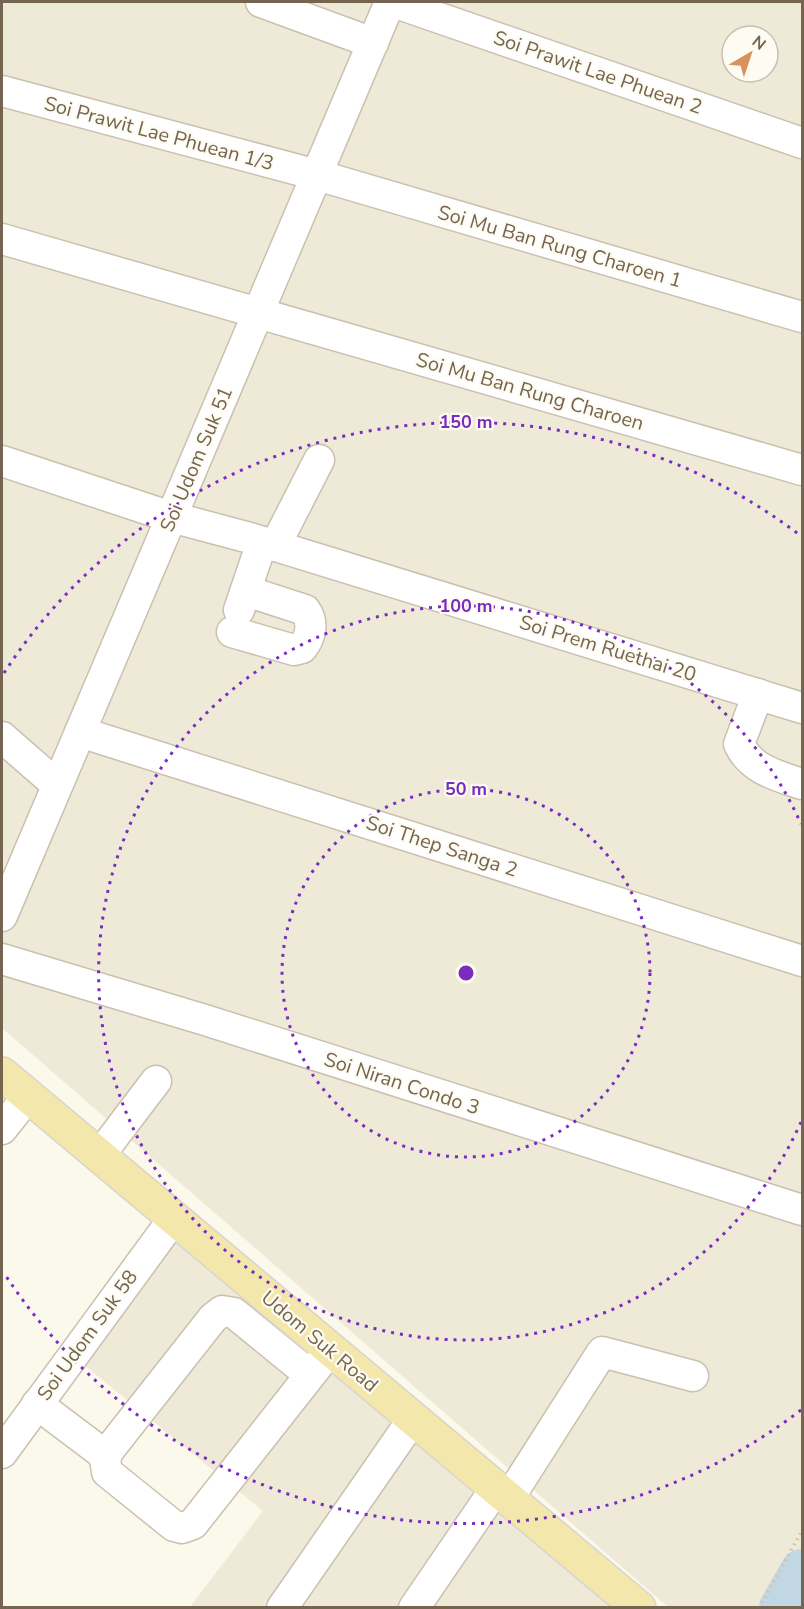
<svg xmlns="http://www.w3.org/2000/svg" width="804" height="1609" font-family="'Nunito Sans',sans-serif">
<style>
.residential{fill:#efead8;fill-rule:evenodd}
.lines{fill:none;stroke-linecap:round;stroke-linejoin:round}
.river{stroke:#c1d8e4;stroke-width:44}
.minor-casing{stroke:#cbc0af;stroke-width:33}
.major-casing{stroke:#d8d4ce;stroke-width:36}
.path{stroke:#d4c2a8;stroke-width:4;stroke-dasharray:1.5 4.5;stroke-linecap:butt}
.minor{stroke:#fff;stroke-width:30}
.major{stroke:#f3e7ab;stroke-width:33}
.ring{fill:none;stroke:#7b2cbf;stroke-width:3;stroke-dasharray:3 6}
.labels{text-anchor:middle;stroke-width:4.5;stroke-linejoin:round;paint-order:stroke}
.street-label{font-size:20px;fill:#756550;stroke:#fefcf2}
.centre{fill:#7b2cbf;stroke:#fefcf2;stroke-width:3}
.ring-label{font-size:18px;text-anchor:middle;font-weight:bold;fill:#7b2cbf;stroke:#fefcf2;stroke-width:4.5;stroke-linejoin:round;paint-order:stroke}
</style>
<rect width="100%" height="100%" fill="#fbf8ec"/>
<g class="residential">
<path d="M2,2H802V1607H668L2,1028ZM732,36H768V72H732Z"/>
<path d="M174,1220L629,1607H190L263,1511L73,1356Z"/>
</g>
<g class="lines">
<path class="river" d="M781,1608L802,1571"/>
<defs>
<g id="minor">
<path d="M261,2L373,43"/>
<path d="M393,2L802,143"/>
<path d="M2,91L317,175L802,317"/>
<path d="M2,239L802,470"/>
<path d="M2,461L171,517L250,538L802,708"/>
<path d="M275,546L319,460"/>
<path d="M239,610L262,542"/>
<path d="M232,632L294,650L302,648C311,637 314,622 305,610L246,591"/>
<path d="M758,694L739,744C751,770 778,776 802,784"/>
<path d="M80,732L802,961"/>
<path d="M2,737L57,785"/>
<path d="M2,916L390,2"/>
<path d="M2,959L205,1020L802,1210"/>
<path d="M2,1129L28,1096"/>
<path d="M99,1156L156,1081"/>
<path d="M310,1375L234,1313L222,1311L213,1318L109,1450L105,1459L107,1472L174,1526L182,1528L193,1524L330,1350"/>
<path d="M37,1404L106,1456"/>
<path d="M2,1453L174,1218"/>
<path d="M509,1498L602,1352L693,1376"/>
<path d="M282,1608L413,1419"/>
<path d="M414,1608L496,1488"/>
</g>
<path id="major" d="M2,1074L639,1608"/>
</defs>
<use href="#minor" class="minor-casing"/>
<use href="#major" class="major-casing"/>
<path class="path" d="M759,1608L802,1531"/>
<use href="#minor" class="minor"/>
<use href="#major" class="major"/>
</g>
<g class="ring">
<circle cx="466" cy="973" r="184"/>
<path d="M801 1122A367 367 0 1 1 801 824"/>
<path d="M801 1410A551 551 0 0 1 4 1273M4 673A551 551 0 0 1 801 536"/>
</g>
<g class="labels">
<g class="street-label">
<text transform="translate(598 72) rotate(19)" y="7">Soi Prawit Lae Phuean 2</text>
<text transform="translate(159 133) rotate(15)" y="7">Soi Prawit Lae Phuean 1/3</text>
<text transform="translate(560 246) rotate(16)" y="7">Soi Mu Ban Rung Charoen 1</text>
<text transform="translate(530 391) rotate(16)" y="7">Soi Mu Ban Rung Charoen</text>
<text transform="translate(196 459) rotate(-67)" y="7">Soi Udom Suk 51</text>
<text transform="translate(608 648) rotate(17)" y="7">Soi Prem Ruethai 20</text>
<text transform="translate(442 846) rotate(18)" y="7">Soi Thep Sanga 2</text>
<text transform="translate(402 1083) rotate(18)" y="7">Soi Niran Condo 3</text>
<text transform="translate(87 1335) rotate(-54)" y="7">Soi Udom Suk 58</text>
<text transform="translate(320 1341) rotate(40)" y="7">Udom Suk Road</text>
</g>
</g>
<circle cx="466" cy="973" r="9" class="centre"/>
<g class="ring-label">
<text x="466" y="428">150 m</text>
<text x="466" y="612">100 m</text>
<text x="466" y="795">50 m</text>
</g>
<rect width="804" height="1609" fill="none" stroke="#756550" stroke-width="6"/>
<g transform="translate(750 54) rotate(39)"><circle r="28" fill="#fefcf2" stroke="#c7c0b1" stroke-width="1.5"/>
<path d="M0-4.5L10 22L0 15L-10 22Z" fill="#d9925d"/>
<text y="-9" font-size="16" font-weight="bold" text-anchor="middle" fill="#756550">N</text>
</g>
</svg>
